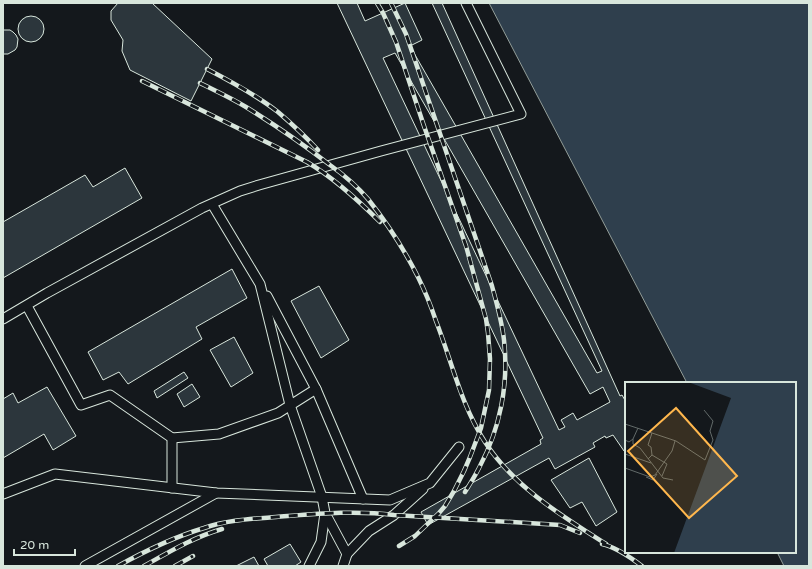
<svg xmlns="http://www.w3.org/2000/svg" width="812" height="569" font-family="'Varela Round',sans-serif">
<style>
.water{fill:#2f3f4d;stroke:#939e99}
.building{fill:#2c363c;stroke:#d8e6dc;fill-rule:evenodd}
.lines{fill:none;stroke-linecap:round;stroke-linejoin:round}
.lane-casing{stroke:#d8e6dc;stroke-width:11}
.lane{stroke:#14181c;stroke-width:9}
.rail-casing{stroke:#d8e6dc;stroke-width:4.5}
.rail{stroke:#14181c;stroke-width:3;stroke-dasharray:9;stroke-linecap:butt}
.inset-road{fill:none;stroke:#626a69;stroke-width:1}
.view{fill:#ffb74d;fill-opacity:0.15;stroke:#ffb74d;stroke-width:2}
.inset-edge{fill:none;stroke:#d8e6dc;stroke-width:2}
</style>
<rect width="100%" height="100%" fill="#14181c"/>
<path class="water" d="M489,3H809V566H784L777,552H795V383H687Z"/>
<g class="building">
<path d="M118,3H152L212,59L191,101L130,70L122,51L123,40L111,20V11Z"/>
<path d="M337,3H357L365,21L405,3L422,40L410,46L597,373L602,371L432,3H442L620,396L622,395L626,402V450L624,451L613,435L606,438L605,436L593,443L595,447L555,469L549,458L428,525L421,512L541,444L540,440L543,438ZM395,53L590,394L603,387L610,402L577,420L573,413L561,420L565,427L559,430L383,58Z"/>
<circle cx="31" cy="29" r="13"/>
<path d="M3,30H10L13,32L16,35L18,39L17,47L15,50L8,54H3Z"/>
<path d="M125,168L142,198L3,278V222L85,175L93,187Z"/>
<path d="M232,269L247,298L196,327L202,339L128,384L119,372L103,380L88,352Z"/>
<path d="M319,286L349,340L321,358L291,301Z"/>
<path d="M234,337L253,373L231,387L210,350Z"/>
<path d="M184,372L188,378L157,398L154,391Z"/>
<path d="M192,384L200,397L184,407L177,394Z"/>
<path d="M47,387L76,436L53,450L44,434L3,458V399L13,393L18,403Z"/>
<path d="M589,458L617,512L596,526L582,502L570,508L551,480Z"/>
<path d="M290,544L301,562L295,566H268L264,559Z"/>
<path d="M254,557L259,566H236Z"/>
</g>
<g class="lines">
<defs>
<g id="lane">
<path d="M212,204L260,284L290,405L322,497L325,513L321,542L309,566"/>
<path d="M267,296L316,389"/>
<path d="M27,306L81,405L110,395L172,438V488"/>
<path d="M3,319L47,293L202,208L240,191L259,185L381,151L521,114L466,3"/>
<path d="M172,438L219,434L278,413L316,389L363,499"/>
<path d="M3,494L55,474L216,493L390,500L430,483L459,447"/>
<path d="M325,513L347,554L343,566"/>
<path d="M347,554L369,531L394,515L423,489"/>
<path d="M85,566L216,493"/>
</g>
</defs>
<use href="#lane" class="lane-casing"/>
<use href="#lane" class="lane"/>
<defs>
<g id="rail">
<path d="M377,3L383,13L396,42L424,126L466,246L486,319L488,333L490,359L489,390L481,428L470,457L464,471L454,491L445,506L439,513L415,536L399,546"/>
<path d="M391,3L406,34L492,286C497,304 502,322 504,340C509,384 500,429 479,468C475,476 470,484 465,492"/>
<path d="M207,69C232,82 256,95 278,112C292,124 306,137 318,150"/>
<path d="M142,81L307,162C334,178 358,200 380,222"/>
<path d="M200,83C216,91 231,98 246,107C275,125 303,144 330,165C344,175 357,186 368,199C387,223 404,249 418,277C425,291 431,306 436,321C452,362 461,405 485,442C514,487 562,516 606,544"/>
<path d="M602,544C616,547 630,557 642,566"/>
<path d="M118,566C145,551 174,537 204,528C227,520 251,519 276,517C315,514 354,510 394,515L560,525L580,533"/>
<path d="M144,566C169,552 194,537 222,529"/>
<path d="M175,566L193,556"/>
</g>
</defs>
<use href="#rail" class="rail-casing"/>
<use href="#rail" class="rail"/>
</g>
<g transform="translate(625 382)">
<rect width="171" height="171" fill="#14181c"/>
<path d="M63,0H171V171H49L106,16Z" fill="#2f3f4d"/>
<path class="inset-road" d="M0,42L51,59L80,78L88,58L85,49L88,39L79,28M8,57V62L15,66L38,96L48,98M0,58L4,60L8,57L13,46M0,72L26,81M27,73L42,82L37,94M23,77L27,73L26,65L23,63L27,51M0,86L25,95L30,93L47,69L50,59M21,95L28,98L32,92"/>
<path class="view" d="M51,26L112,94L64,136L3,69Z"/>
<rect width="171" height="171" class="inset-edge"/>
</g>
<rect width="812" height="569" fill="none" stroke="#d8e6dc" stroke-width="8"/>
<path d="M14 549v6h61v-6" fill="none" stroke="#d8e6dc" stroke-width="2"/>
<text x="20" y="549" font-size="12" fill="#d8e6dc" stroke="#14181c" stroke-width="3" paint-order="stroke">20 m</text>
</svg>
